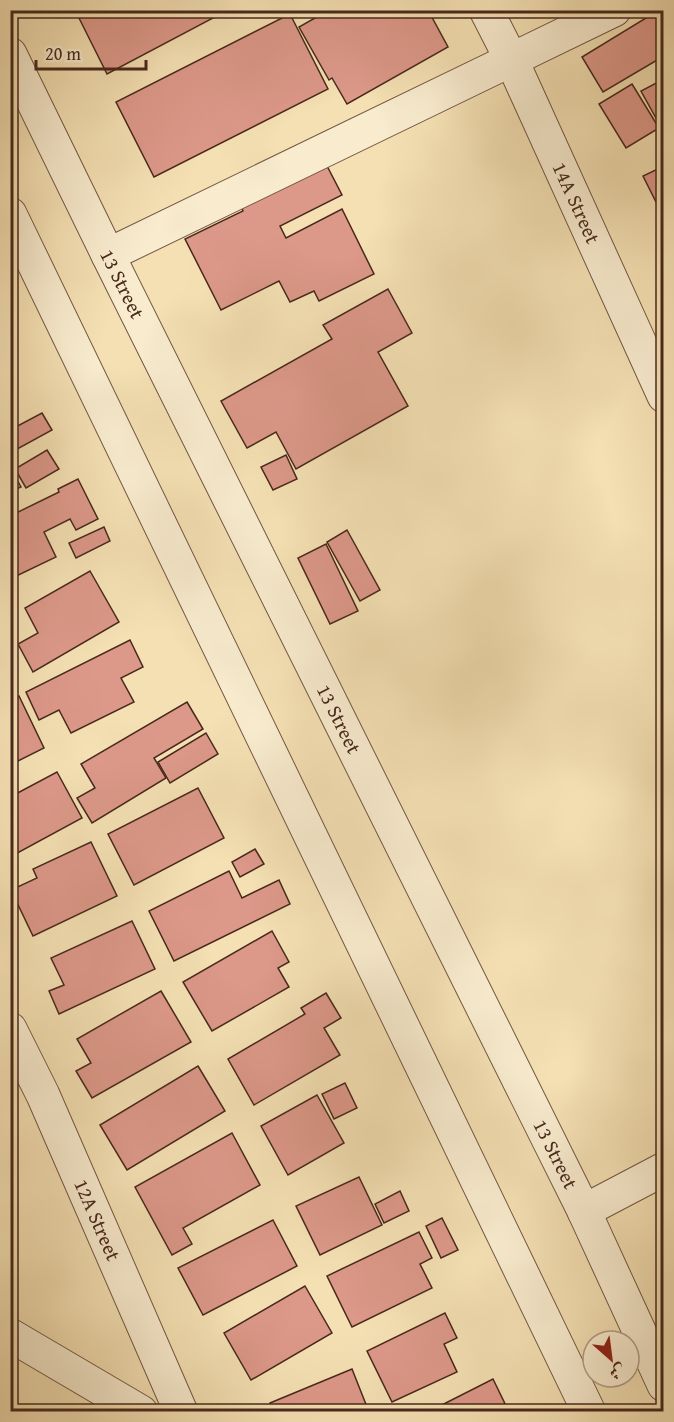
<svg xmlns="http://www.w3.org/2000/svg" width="674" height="1422" font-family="'Gentium Book Plus',Amiri,serif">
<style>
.building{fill:#dc9889;stroke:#48291c;stroke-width:1.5}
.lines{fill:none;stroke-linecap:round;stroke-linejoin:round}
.minor-casing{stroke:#735742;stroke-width:35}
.minor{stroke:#f8ebce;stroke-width:33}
.labels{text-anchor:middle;stroke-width:5;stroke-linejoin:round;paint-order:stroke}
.street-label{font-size:20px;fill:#48291c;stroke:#f8ebce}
</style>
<rect width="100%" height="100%" fill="#f4e0b3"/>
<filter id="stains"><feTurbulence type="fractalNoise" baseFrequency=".00333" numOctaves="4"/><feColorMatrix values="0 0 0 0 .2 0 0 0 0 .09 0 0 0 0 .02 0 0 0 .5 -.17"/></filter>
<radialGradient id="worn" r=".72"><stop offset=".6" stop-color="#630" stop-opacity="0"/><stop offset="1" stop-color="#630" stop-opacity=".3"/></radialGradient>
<g class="building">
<path d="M75,10H212L215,17L107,74Z"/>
<path d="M329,10H428L448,47L347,104L332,78L329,80L299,27Z"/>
<path d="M659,10H664V56L603,92L582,57Z"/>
<path d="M290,14L328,89L154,177L116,102Z"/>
<path d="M664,79V128L662,129L641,91Z"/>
<path d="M632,84L659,128L626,148L599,104Z"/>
<path d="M325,162L342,195L280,226L286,238L342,209L374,274L319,301L314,291L290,302L279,281L221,310L185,239L243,211L240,204Z"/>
<path d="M664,166V200L657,204L643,176Z"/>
<path d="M388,289L412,333L378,352L408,406L296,469L276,432L247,448L221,401L332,339L323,325Z"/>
<path d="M42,413L52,430L10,453V430Z"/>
<path d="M47,450L59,469L26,488L15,469Z"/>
<path d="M286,455L297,479L273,490L261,467Z"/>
<path d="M10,467L21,487L10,492Z"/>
<path d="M78,479L98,519L76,530L70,519L44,532L56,557L10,579V516L59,492L58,489Z"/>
<path d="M104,527L110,541L76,558L69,543Z"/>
<path d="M347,530L380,590L360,601L327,542Z"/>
<path d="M326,544L358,611L330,624L298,558Z"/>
<path d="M90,571L119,622L33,672L18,644L38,633L25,608Z"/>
<path d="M130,640L143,667L121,678L134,702L71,733L59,710L39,720L26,692Z"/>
<path d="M19,696L44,748L10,765V701Z"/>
<path d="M187,702L203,729L154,758L166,778L92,823L77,798L95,788L81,764Z"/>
<path d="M206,733L218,754L170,783L158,762Z"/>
<path d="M57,772L82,818L10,857V797Z"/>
<path d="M198,788L224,838L134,885L108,834Z"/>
<path d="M91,842L117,896L33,936L11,890L37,878L33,869Z"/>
<path d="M255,849L264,864L240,877L232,862Z"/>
<path d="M229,871L242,898L279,880L290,904L174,961L149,911Z"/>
<path d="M132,921L155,969L59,1014L49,991L64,985L51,958Z"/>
<path d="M272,931L289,962L278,968L289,987L212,1031L183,982Z"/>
<path d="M161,991L191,1042L92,1098L76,1071L91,1063L77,1039Z"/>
<path d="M326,993L341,1018L324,1028L340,1055L254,1105L228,1059L305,1014L301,1008Z"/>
<path d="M198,1066L225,1111L127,1170L100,1125Z"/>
<path d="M345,1083L357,1108L334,1119L322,1094Z"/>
<path d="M317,1095L344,1143L288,1175L261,1126Z"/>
<path d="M232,1133L260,1185L183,1228L192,1244L172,1255L135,1187Z"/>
<path d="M359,1177L382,1225L320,1255L296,1206Z"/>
<path d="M400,1191L409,1211L384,1223L375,1204Z"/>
<path d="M442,1218L458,1250L441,1258L426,1226Z"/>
<path d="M273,1220L297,1266L203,1315L178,1268Z"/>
<path d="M419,1232L432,1258L420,1264L432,1288L352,1327L327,1276Z"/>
<path d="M305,1286L332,1333L251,1380L224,1333Z"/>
<path d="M445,1313L457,1338L444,1344L457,1372L392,1402L367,1351Z"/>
<path d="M352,1369L369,1412H273L270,1403Z"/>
<path d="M493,1379L509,1412H428Z"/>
<path d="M10,1399L22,1408L19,1412H10Z"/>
</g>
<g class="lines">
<defs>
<g id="minor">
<path id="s1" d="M486,10L512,61L664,396"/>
<path id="s2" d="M10,54L108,255L584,1211L664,1385"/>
<path d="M10,214L589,1412"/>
<path d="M108,255L614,10"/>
<path id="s3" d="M10,1029L43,1095L181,1412"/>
<path d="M584,1211L664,1169"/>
<path d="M10,1335L141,1412"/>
</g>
</defs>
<use href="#minor" class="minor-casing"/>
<use href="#minor" class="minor"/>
</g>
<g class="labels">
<g class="street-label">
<text dy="7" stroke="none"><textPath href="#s1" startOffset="213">14A Street</textPath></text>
<text dy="7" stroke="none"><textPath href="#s2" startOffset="256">13 Street</textPath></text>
<text dy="7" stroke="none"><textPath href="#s2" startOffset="742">13 Street</textPath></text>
<text dy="7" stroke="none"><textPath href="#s2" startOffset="1228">13 Street</textPath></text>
<text dy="7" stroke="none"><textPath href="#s3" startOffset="210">12A Street</textPath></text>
</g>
</g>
<rect width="674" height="1422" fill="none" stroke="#f4e0b3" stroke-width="36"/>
<rect x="12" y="12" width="650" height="1398" fill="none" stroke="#48291c" stroke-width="3"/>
<rect x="18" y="18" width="638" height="1386" fill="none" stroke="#48291c" stroke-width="1.5"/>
<g transform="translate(611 1359) rotate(152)"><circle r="28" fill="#f8ebce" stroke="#b29d87" stroke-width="1.5"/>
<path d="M0-4.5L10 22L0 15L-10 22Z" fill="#8f2418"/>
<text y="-9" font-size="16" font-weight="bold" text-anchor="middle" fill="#48291c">ش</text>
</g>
<path d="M36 60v9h110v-9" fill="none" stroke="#48291c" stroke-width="3"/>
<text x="45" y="60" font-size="18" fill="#48291c" stroke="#f8ebce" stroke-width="4.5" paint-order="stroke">20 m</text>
<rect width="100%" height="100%" filter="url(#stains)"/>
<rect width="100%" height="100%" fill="url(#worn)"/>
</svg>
